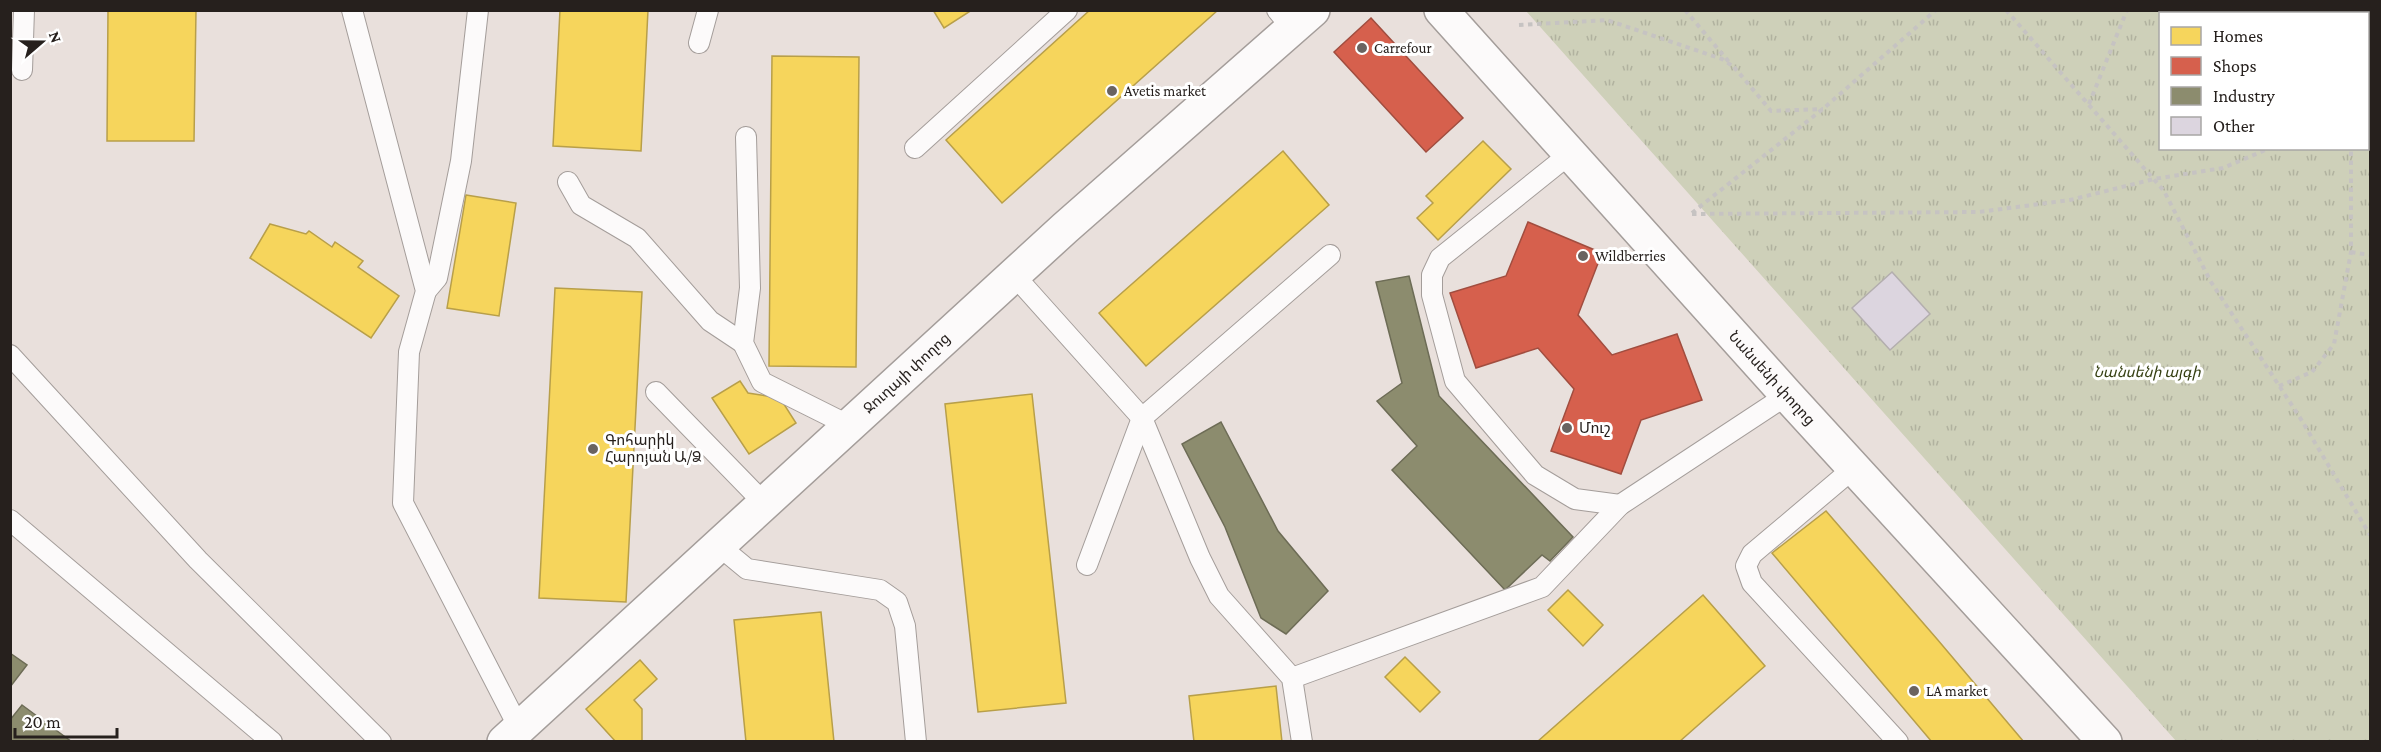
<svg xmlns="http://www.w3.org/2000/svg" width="2381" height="752" font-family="'Crimson Pro','Noto Sans Armenian',serif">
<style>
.grass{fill:url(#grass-tufts);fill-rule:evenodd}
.homes{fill:#f6d55c;stroke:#b89f49;stroke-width:1.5}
.shops{fill:#d6604d;stroke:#a14d3f;stroke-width:1.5}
.industry{fill:#8c8c6e;stroke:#6d6c56;stroke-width:1.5}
.building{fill:#dcd5df;stroke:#b3aeae;stroke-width:1.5}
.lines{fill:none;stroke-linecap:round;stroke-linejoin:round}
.lane-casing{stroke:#a49d9a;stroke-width:22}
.secondary-casing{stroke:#a49d9a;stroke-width:36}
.path{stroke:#c6c3c2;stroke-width:4;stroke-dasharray:4.5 4.5;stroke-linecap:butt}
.lane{stroke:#fcfafa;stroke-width:20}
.secondary{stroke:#fcfafa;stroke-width:33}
.poi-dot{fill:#6a6360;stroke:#fff;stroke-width:2}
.labels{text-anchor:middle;stroke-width:6;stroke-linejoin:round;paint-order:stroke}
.poi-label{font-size:15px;fill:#26201d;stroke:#fff;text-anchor:start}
.park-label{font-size:15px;font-style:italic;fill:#364013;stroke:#fff}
.street-label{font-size:15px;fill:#26201d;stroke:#fff}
</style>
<defs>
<pattern id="grass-tufts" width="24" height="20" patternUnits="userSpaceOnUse" patternTransform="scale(1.5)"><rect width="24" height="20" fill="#ced0b9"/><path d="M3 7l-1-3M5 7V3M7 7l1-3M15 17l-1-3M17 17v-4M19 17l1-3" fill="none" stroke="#b1b29f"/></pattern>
</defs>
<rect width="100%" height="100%" fill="#e9e0dc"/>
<path class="grass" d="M1526,11H2370V741H2176ZM2160,14H2368V148H2160Z"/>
<g class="homes">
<path d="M108,10H196L194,141H107Z"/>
<path d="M560,10H648L641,151L553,146Z"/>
<path d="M933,10H972L944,28Z"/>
<path d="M1090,10H1218L1002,203L946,140Z"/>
<path d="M772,56L859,57L856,367L769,366Z"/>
<path d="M1483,141L1511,169L1438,240L1417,218L1433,203L1426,196Z"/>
<path d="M1283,151L1329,205L1146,366L1099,313Z"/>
<path d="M466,195L516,203L499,316L447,308Z"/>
<path d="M270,224L306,234L309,231L332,247L335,242L363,261L358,267L399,296L371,338L250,258Z"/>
<path d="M555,288L642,292L626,602L539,598Z"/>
<path d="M740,381L748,393L780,398L796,423L749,454L712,398Z"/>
<path d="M1032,394L1066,703L978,712L945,404Z"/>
<path d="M1826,511L1937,639L2024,742H1932L1772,553Z"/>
<path d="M1568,590L1603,625L1583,646L1548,610Z"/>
<path d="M1703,595L1765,666L1679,742H1537Z"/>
<path d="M821,612L834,742H746L734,620Z"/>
<path d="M1405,657L1440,692L1420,712L1385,677Z"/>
<path d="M640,660L657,679L634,700L642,709V742H616L586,709Z"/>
<path d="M1276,686L1282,742H1194L1189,696Z"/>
</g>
<g class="shops">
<path d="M1371,18L1463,118L1426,152L1334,52Z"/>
<path d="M1528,222L1602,253L1578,315L1612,355L1677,334L1702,400L1641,420L1621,474L1551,451L1574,389L1538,348L1476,368L1450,293L1506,276Z"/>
</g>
<g class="industry">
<path d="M1409,276L1439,396L1573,537L1550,561L1542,555L1505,590L1392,470L1417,446L1377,401L1402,383L1376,282Z"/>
<path d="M1221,422L1278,531L1328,591L1286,634L1261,618L1225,527L1182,444Z"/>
<path d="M10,653L27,665L10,687Z"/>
<path d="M22,705L72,742H10V720Z"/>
</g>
<path class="building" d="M1892,272L1930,314L1890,350L1852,308Z"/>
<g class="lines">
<defs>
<g id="lane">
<path d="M352,10L426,291L409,352L403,503L519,728"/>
<path d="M1277,10L1293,29"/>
<path d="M699,43L708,10"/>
<path d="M22,70L24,10"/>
<path d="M746,137L750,288L743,343L762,382L848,425"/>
<path d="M915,148L1067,10"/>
<path d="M1571,153L1440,258L1432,275V295L1455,381L1535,475L1575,499L1620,505"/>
<path d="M568,182L581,205L637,238L710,321L743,343"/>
<path d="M1014,275L1142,418L1200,558L1219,596L1292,678L1302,742"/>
<path d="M426,291L437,278L461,161L478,10"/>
<path d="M10,355L198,560L381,742"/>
<path d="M656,392L764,503"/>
<path d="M1855,467L1752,554L1746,566L1752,583L1898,742"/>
<path d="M10,520L272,742"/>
<path d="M718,545L747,569L880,590L897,602L905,626L916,742"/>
<path d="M1087,565L1142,418L1330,255"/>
<path d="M1292,678L1542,587L1620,505L1787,395"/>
</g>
<g id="secondary">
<path id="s1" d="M1441,10L1787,395L2105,742"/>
<path id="s2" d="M504,742L1065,228L1313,10"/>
</g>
</defs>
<use href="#lane" class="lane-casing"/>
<use href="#secondary" class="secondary-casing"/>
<g class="path">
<path d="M1685,10L1729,62"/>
<path d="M2006,10L2164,191L2211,282L2299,416L2370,535"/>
<path d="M1519,25L1607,20L1722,59L1734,67"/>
<path d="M1734,67L1771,111L1823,109"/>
<path d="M2368,102L2370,98"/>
<path d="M2089,104L2127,10"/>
<path d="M1692,213L1824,108L1936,10"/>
<path d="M1692,214L1979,212L2070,200L2154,179L2223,168L2270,148"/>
<path d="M2351,252L2370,255"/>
<path d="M2279,386L2312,372L2334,344L2351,252V148"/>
</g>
<use href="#lane" class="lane"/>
<use href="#secondary" class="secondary"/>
</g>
<g class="poi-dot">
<circle cx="1362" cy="48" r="6"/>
<circle cx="1112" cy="91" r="6"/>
<circle cx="1583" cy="256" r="6"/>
<circle cx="1567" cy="428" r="6"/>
<circle cx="593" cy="449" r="6"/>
<circle cx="1914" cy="691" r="6"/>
</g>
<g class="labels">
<g class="poi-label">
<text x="1374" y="53">Carrefour</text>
<text x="1124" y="96">Avetis market</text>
<text x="1595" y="261">Wildberries</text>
<text x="1579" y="433">Մուշ</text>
<text x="605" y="445">Գոհարիկ<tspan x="605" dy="17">Հարոյան Ա/Ձ</tspan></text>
<text x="1926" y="696">LA market</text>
</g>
<g class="park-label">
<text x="2147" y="377">Նանսենի այգի</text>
</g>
<g class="street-label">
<text dy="5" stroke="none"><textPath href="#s2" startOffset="546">Ջուղայի փողոց</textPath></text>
<text dy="5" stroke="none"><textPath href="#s1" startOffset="495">Նանսենի փողոց</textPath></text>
</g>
</g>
<rect width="2381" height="752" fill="none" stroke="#26201d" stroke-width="24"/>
<rect x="2159" y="12" width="210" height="138" fill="#ffffff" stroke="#a8a6a5" stroke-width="1.5"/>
<rect x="2171" y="27" width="30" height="18" fill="#f6d55c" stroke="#a8a6a5" stroke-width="1.5"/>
<text x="2213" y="42" font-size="18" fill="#26201d">Homes</text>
<rect x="2171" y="57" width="30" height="18" fill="#d6604d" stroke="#a8a6a5" stroke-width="1.5"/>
<text x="2213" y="72" font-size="18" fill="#26201d">Shops</text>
<rect x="2171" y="87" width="30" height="18" fill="#8c8c6e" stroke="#a8a6a5" stroke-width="1.5"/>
<text x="2213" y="102" font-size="18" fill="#26201d">Industry</text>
<rect x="2171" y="117" width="30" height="18" fill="#dcd5df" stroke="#a8a6a5" stroke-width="1.5"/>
<text x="2213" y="132" font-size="18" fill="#26201d">Other</text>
<g transform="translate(42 42) rotate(70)" stroke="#ffffff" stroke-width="4.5" paint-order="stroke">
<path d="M0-4.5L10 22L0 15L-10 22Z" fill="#26201d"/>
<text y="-9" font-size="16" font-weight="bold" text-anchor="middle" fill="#26201d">N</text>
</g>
<path d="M15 728v9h102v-9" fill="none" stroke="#26201d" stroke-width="3"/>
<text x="24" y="728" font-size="18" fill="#26201d" stroke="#ffffff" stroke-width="4.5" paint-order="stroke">20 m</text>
</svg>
